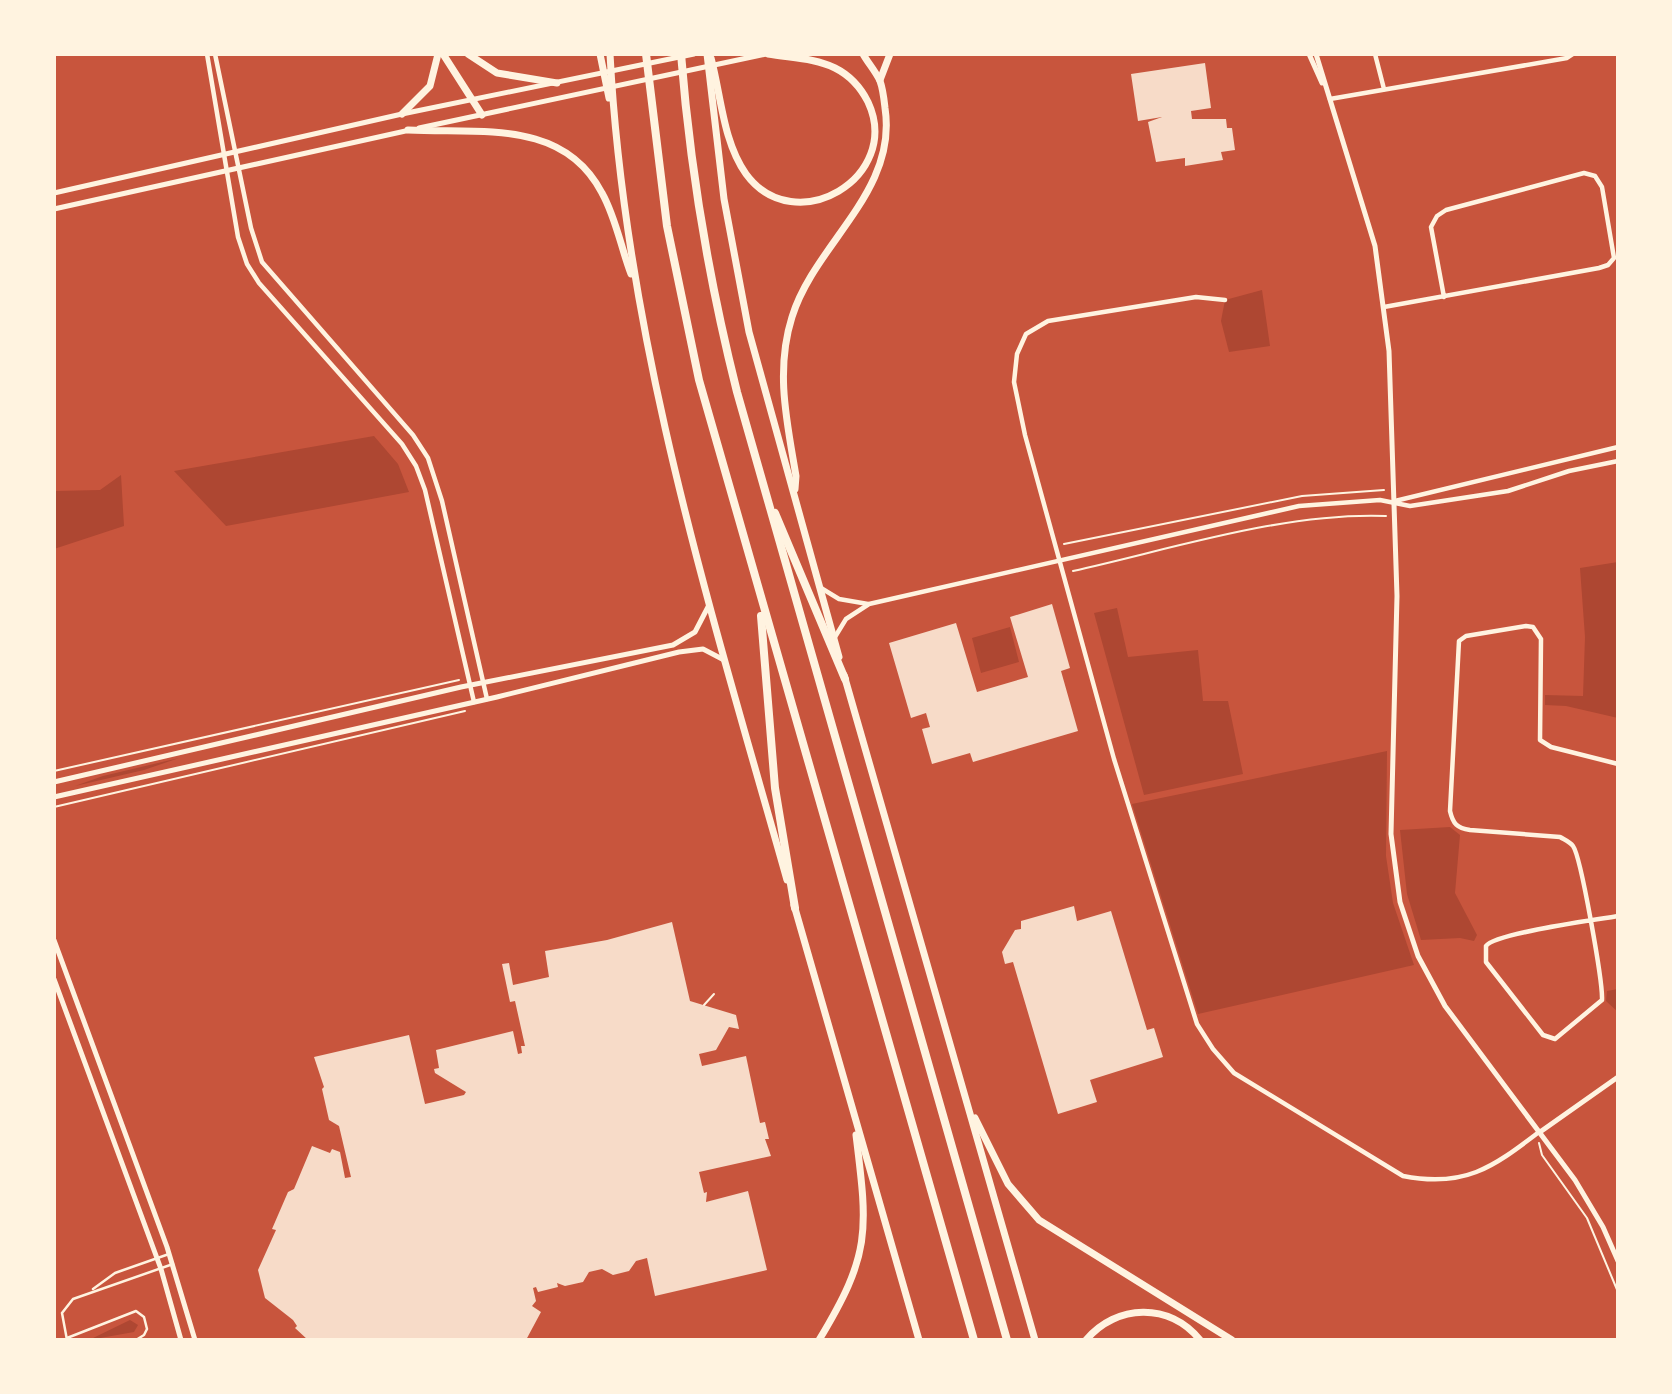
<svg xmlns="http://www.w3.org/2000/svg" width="1672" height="1394" font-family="'DejaVu Sans',sans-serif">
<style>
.green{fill:#ae4732}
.building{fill:#f7dbc8}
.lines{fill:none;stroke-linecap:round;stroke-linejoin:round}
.path{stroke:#fff3e0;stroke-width:2}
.service{stroke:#fff3e0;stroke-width:2.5}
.minor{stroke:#fff3e0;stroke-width:4.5}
.tertiary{stroke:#fff3e0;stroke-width:5}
.primary{stroke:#fff3e0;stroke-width:7}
.motorway{stroke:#fff3e0;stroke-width:8}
</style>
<rect width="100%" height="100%" fill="#c8553d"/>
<g class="green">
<path d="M1262,290L1270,346L1229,352L1221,321L1225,300Z"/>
<path d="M374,436L398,464L409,492L226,526L174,471Z"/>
<path d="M121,475L124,526L54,549V491L100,490Z"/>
<path d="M1618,562V718L1566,706L1545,705V695L1583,696L1585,637L1580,568Z"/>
<path d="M1117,608L1128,657L1198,650L1203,701H1228L1243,774L1144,795L1094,613Z"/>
<path d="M1010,627L1019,662L981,673L972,638Z"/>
<path d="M1387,751L1386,856L1393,903L1414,965L1198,1014L1132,804Z"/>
<path d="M179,758L144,770L75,786L103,776Z"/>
<path d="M1450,827L1460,835L1455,893L1477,935L1474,941L1460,938L1421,940L1407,894L1400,830Z"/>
<path d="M1618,989V1012L1606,1001L1607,991Z"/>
<path d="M130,1320L138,1325L134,1332L89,1340Z"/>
</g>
<g class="building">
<path d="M1205,63L1211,108L1191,111L1192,119H1226L1227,128H1232L1235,150L1221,152L1223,160L1185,166V158L1156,162L1148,122L1162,117L1138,121L1131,74Z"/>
<path d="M1052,604L1070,668L1061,671L1078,731L973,762L970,753L932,764L922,729L930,727L926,713L911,718L889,643L956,623L977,692L1028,677L1010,617Z"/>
<path d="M1074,906L1077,921L1111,911L1147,1030L1154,1028L1163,1057L1090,1080L1097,1102L1058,1114L1013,962L1005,964L1002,952L1015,930L1021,929V921Z"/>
<path d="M672,922L690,1001L736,1015L739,1029L729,1027L716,1050L699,1054L702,1066L746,1056L760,1123L765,1122L769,1139H765L771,1156L699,1172L704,1193L707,1192L706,1202L748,1191L767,1270L655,1296L647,1258L636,1261L629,1271L613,1275L602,1269L589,1272L583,1282L565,1286L557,1283L558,1287L538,1292L536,1287L533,1288L536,1301L532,1306L541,1312L526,1340H308L295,1328L297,1326L293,1320L265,1298L258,1270L276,1230L272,1229L288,1192L294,1189L312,1146L330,1153L332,1149L340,1152L345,1178L351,1177L339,1126L329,1120L322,1089L324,1087L314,1057L409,1035L425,1104L464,1095L466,1092L435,1073L434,1069L439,1068L436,1050L513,1031L518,1054L522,1053L521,1046H525L515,1001L510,1002L502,964L509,963L513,985L549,977L545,951L607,940Z"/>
</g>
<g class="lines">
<g class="path">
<path d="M1064,544L1302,496L1384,490"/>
<path d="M1073,571C1172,549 1285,512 1386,516"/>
<path d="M54,771L459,680"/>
<path d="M54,807L465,711"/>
<path d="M704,1005L714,994"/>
<path d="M1539,1143L1542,1155L1587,1218L1618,1292"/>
</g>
<g class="service">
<path d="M93,1289L115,1273L169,1254"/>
<path d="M67,1338L136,1311L144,1317L147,1329L144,1335L136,1340"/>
<path d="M67,1340L62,1313L73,1299L173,1264"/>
</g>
<g class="minor">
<path d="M207,54L238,237L247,264L259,283L402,444L416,466L425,490L474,702"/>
<path d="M215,54L251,228L262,262L413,435L428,458L442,501L487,699"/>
<path d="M1375,54L1384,89"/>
<path d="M1330,99L1567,58L1573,54"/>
<path d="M1225,300L1196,297L1048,321L1026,334L1017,354L1014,382L1025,435L1114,759L1197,1024L1213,1049L1234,1073L1403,1176C1464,1188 1492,1168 1539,1132"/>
<path d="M1384,307L1599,268L1608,265L1614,258L1602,187L1595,176L1584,173L1446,210L1437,216L1431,227L1444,297"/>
<path d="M1395,501L1618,447"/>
<path d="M821,588L839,599L868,604"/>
<path d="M835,637L846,619L869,604L1299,506L1380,500L1410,506L1508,491L1569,471L1618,461"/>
<path d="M1618,764L1551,747L1540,740L1541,639L1533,627L1526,626L1466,636L1459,641L1450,811C1453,824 1457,828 1470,830L1560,837C1565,840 1570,842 1573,846C1581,857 1603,983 1602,1000L1555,1039L1543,1035L1486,962V946C1495,933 1596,920 1618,916"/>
</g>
<g class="tertiary">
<path d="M1309,54L1322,83"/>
<path d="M1316,54L1375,246L1389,351L1397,596L1391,834L1400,902L1418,956L1445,1006L1575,1180L1603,1227L1618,1261"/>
<path d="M419,128L766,54"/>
<path d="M54,193L402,114L694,54"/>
<path d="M54,209L410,130"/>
<path d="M54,782L461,687L673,645L695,632L709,605"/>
<path d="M54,797L497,697L679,652L703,649L724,660"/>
<path d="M54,940L167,1247L195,1340"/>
<path d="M54,979L161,1269L181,1340"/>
<path d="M1540,1132L1618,1077"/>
</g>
<g class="primary">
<path d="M443,54L482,115"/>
<path d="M468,54L497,73L557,83"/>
<path d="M600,54L609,98"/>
<path d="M610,54C625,338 710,608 787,880"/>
<path d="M707,54L724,199L749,332L839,657"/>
<path d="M711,58C721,95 723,142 746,174C795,241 903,177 868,102C861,88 849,75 835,68C815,58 790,58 768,54"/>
<path d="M880,80L890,54"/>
<path d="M402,114L430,86L438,54"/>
<path d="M408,130C479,134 563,118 602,193C616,218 621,248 631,274"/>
<path d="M795,489L796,476C787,422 775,371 792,317C815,243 898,192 885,108C884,99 883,89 880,81C876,72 868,63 863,54"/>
<path d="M844,675L1035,1340"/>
<path d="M794,905L919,1340"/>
<path d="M975,1118L1008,1184L1039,1220L1232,1340"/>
<path d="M819,1340C871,1254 868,1232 856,1135"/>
<path d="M1086,1340C1116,1304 1170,1302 1200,1340"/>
</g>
<g class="motorway">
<path d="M646,54L667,226L699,380L974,1340"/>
<path d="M681,54C690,168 709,281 737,392L1007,1340"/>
<path d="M775,513L845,679"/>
<path d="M761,616L775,788L795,908"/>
</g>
</g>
<rect width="1672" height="1394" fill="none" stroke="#fff3e0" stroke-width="112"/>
</svg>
